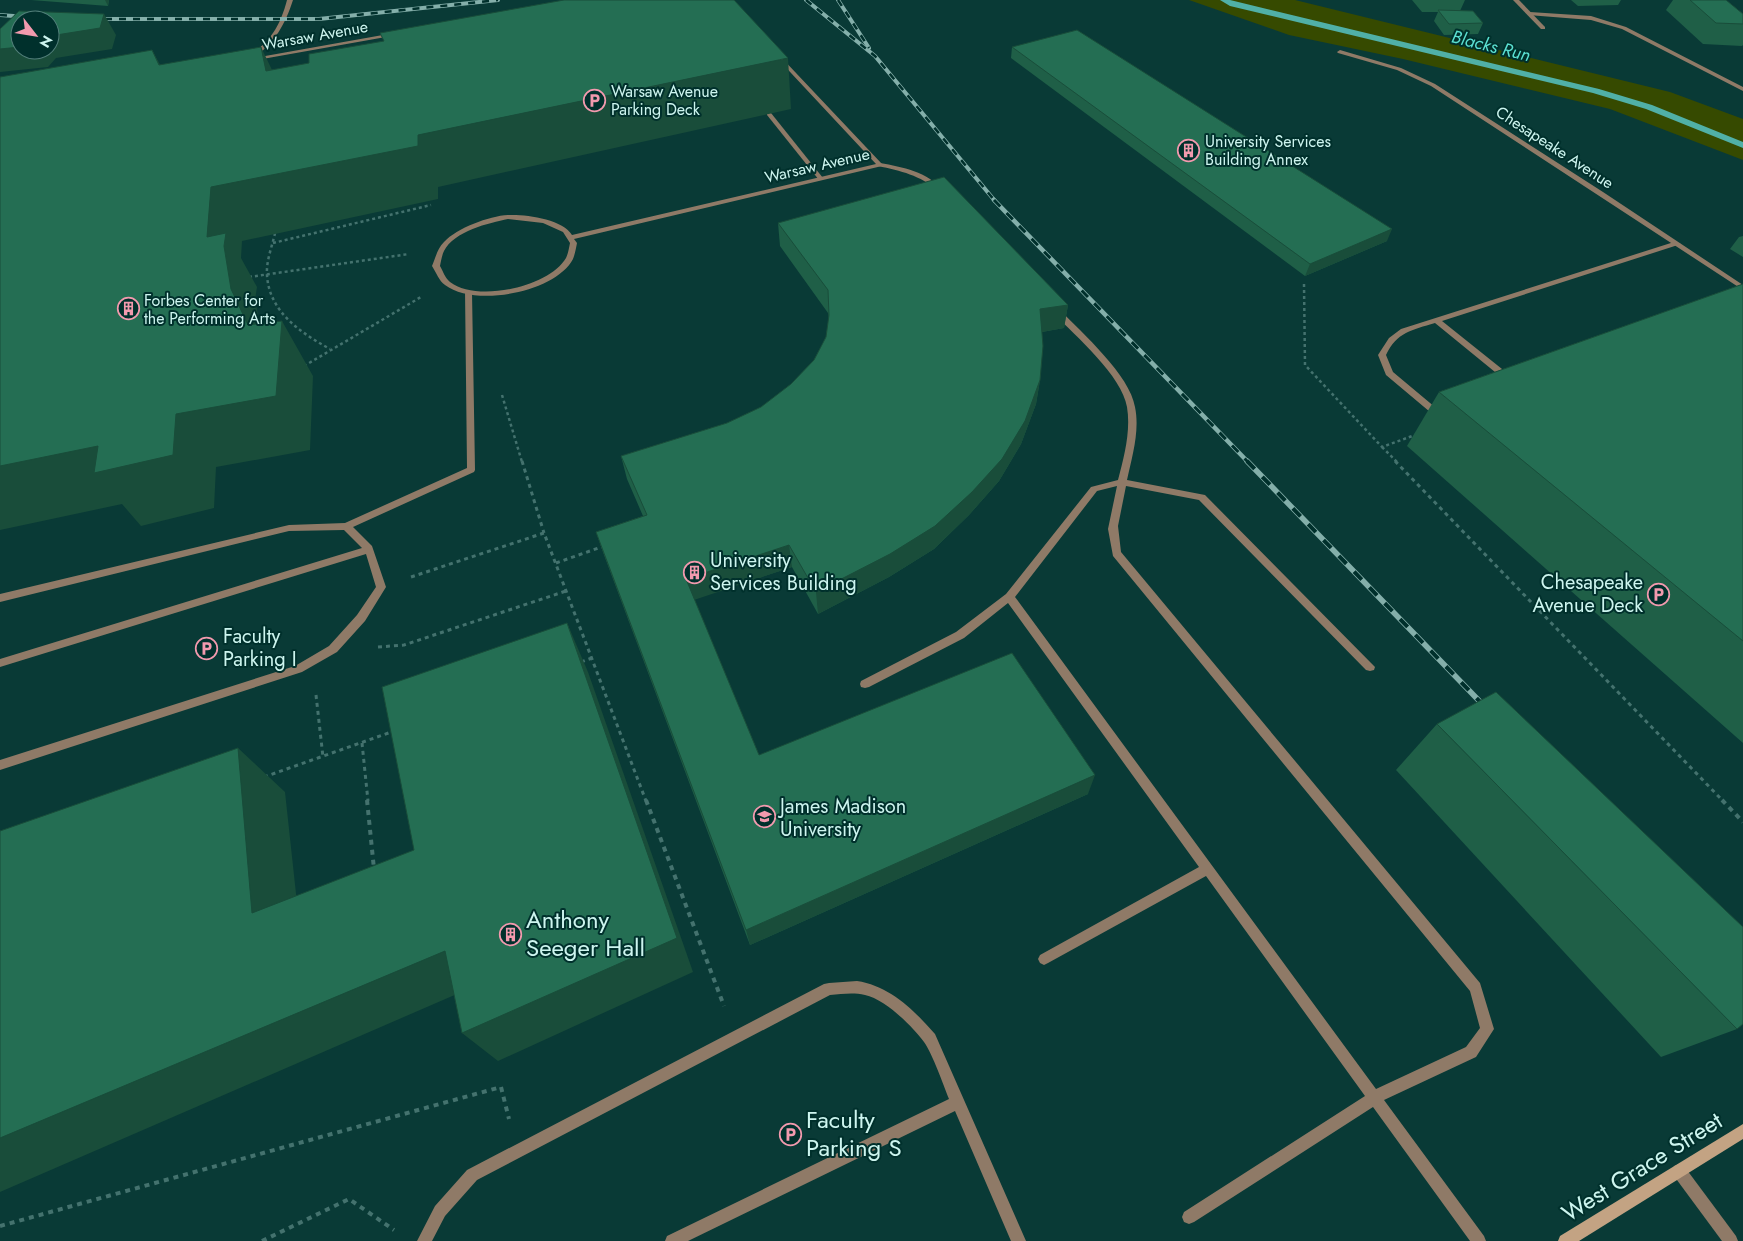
<svg xmlns="http://www.w3.org/2000/svg" width="1743" height="1241" font-family="Jost,sans-serif">
<style>
.green{fill:#364a00}
.lines{fill:none;stroke-linecap:round;stroke-linejoin:round}
.stream{fill:#50b0a7;fill-rule:evenodd}
.path-far2{stroke:#44726e;stroke-width:2.5;stroke-dasharray:3 3;stroke-linecap:butt}
.path-far1{stroke:#44726e;stroke-width:3;stroke-dasharray:4 4;stroke-linecap:butt}
.path{stroke:#44726e;stroke-width:4;stroke-dasharray:5 5;stroke-linecap:butt}
.lane{fill:#8f7a67;fill-rule:evenodd}
.street{fill:#8f7a67;fill-rule:evenodd}
.secondary{fill:#c3a383;fill-rule:evenodd}
.rail-far2-casing{stroke:#84afaa;stroke-width:4}
.rail-far1-casing{stroke:#84afaa;stroke-width:4.5}
.rail-casing{stroke:#84afaa;stroke-width:5.5}
.rail-far2{stroke:#00302c;stroke-width:2.5;stroke-dasharray:7;stroke-linecap:butt}
.rail-far1{stroke:#00302c;stroke-width:3;stroke-dasharray:9;stroke-linecap:butt}
.rail{stroke:#00302c;stroke-width:4;stroke-dasharray:11;stroke-linecap:butt}
.wall{fill:#1f5f47}
.shaded-wall{fill:#194d3a}
.building{fill:#246e53;stroke:#194d3a}
.labels{text-anchor:middle;stroke-width:4;stroke-linejoin:round;paint-order:stroke}
.far-street-label{font-size:16px;fill:#cdf5ef;stroke:#00302c}
.far-poi-label{font-size:16px;fill:#cdf5ef;stroke:#00302c;text-anchor:start}
.far-water-label{font-size:18px;font-style:italic;fill:#5be0d2;stroke:#00302c}
.poi-label{font-size:20px;fill:#cdf5ef;stroke:#00302c;text-anchor:start}
.near-poi-label{font-size:24px;fill:#cdf5ef;stroke:#00302c;text-anchor:start}
.near-street-label{font-size:24px;fill:#cdf5ef;stroke:#00302c}
</style>
<rect width="100%" height="100%" fill="#093a36"/>
<path class="green" d="M1189,0H1295L1670,92L1743,119V160L1610,109L1403,59L1289,35Z"/>
<g class="lines">
<path class="stream" d="M1220,0H1230L1599,89L1652,105L1743,142V148L1646,109L1593,93L1230,6Z"/>
<g class="path-far2">
<path d="M275,233C272,247 266,261 267,275C269,312 301,333 330,349"/>
<path d="M273,243L431,205"/>
<path d="M249,277L409,254"/>
<path d="M1304,284L1305,365L1382,447L1415,435"/>
<path d="M304,366L421,297"/>
<path d="M502,395L522,462"/>
<path d="M1382,447L1397,462"/>
</g>
<g class="path-far1">
<path d="M522,461L544,533"/>
<path d="M1395,461L1723,801"/>
<path d="M556,563L604,546"/>
<path d="M411,577L544,533L646,801"/>
<path d="M378,647L404,645L566,591"/>
<path d="M581,662L592,658"/>
<path d="M316,695L323,757"/>
<path d="M362,743L368,801"/>
<path d="M264,777L394,731"/>
</g>
<g class="path">
<path d="M367,800L374,869"/>
<path d="M646,800L724,1006"/>
<path d="M1722,800L1743,822"/>
<path d="M0,1226L501,1087L509,1119"/>
<path d="M262,1241L349,1199L394,1230"/>
</g>
<g class="lane">
<path d="M1530,12L1591,16L1626,27L1743,87V91L1622,29L1591,20L1528,15V13Z"/>
<path d="M767,113H771L823,178V180H819L767,115Z"/>
<path d="M880,163C903,167 927,172 943,190L938,191C920,175 901,171 878,166V164Z"/>
<path d="M1674,242L1681,244L1442,321L1512,377V381H1506L1435,323C1412,330 1397,332 1386,355L1393,372L1442,413V417H1436L1386,375L1378,355L1389,338L1401,329Z"/>
<path d="M465,290H468L472,292L475,470L474,472L353,527L372,546L386,587L365,621L337,652L302,672L0,770V760L295,666L329,646L357,615L376,587L366,554L0,667V659L362,548L344,530L289,531L0,602V594L289,525L345,523L467,468Z"/>
<path d="M1054,310H1060C1082,333 1130,375 1135,407C1140,431 1132,457 1127,480L1205,495L1375,667L1374,670L1370,671L1366,670L1199,500L1126,486L1118,526L1121,552L1480,983L1494,1029L1476,1057L1384,1100L1484,1236L1486,1241H1470L1373,1107L1194,1222L1189,1224L1184,1222L1182,1217L1184,1212L1365,1096L1206,876L1048,963L1044,965L1040,963L1038,959L1040,955L1199,867L1008,603L964,638L869,687L865,688L861,687L860,684L861,681L956,632L1006,594L1091,487L1118,480C1124,457 1131,431 1127,407C1122,376 1076,336 1054,314ZM1117,486L1108,529L1113,556L1470,991L1480,1028L1466,1047L1376,1089L1015,597L1097,491Z"/>
<path d="M857,981C890,986 914,1010 935,1034L1026,1241H1011L955,1111L688,1241H665L667,1236L949,1099C943,1084 933,1055 924,1042C912,1026 885,999 865,995C853,992 842,994 830,995L477,1180L445,1216L432,1241H417L435,1206L467,1170L824,984L829,983Z"/>
<path d="M1679,1164L1684,1166L1736,1236L1738,1241H1722L1674,1176L1672,1171L1674,1166Z"/>
</g>
<g class="street">
<path d="M287,0H293C285,25 275,42 254,58L394,33L397,35L251,61L250,56C272,39 280,26 287,0Z"/>
<path d="M1513,0H1519L1545,27V29H1541Z"/>
<path d="M1340,50L1401,68L1435,84L1603,192L1743,285V290L1431,86L1397,70L1338,53L1337,52Z"/>
<path d="M779,55L882,164V166L574,239L577,243C576,248 575,254 573,259C556,292 475,308 445,285C439,281 436,272 432,266C436,257 437,249 444,242C457,228 489,216 508,215C525,214 563,219 572,235L876,164L777,58V56ZM508,219L543,223L563,232L570,243C569,248 568,254 566,258C549,287 477,303 450,282C445,278 443,271 440,266C441,261 442,255 444,251C454,231 489,223 508,219Z"/>
</g>
<path class="secondary" d="M1743,1124V1139L1579,1241H1558L1560,1236Z"/>
<defs>
<g id="rail-far2">
<path d="M806,0L875,56L995,201"/>
<path d="M838,0L869,48"/>
<path d="M0,15L27,17"/>
<path d="M91,19H319L498,0"/>
</g>
<path id="rail-far1" d="M994,200L1248,462"/>
<path id="rail" d="M1247,461L1489,711"/>
</defs>
<use href="#rail-far2" class="rail-far2-casing"/>
<use href="#rail-far1" class="rail-far1-casing"/>
<use href="#rail" class="rail-casing"/>
<use href="#rail-far2" class="rail-far2"/>
<use href="#rail-far1" class="rail-far1"/>
<use href="#rail" class="rail"/>
</g>
<g class="wall">
<path d="M31,0H109L108,6Z"/>
<path d="M1412,0H1465L1460,11L1483,23L1478,34L1444,35L1434,21L1438,12H1422Z"/>
<path d="M1571,0H1621L1618,5L1578,6Z"/>
<path d="M1673,0H1726L1743,14V45L1742,46L1703,44L1666,10Z"/>
<path d="M1012,47L1387,241L1305,276L1011,58Z"/>
<path d="M778,223L1068,305L1064,328L1042,332L1040,380L1036,404L1021,444L999,481L969,515L934,549L889,577L818,614L792,567L694,599L759,755L1088,794L750,945L604,555L596,532L643,516L627,479L621,456L727,423L761,407L791,384L814,360L826,337L829,318L828,313L780,246Z"/>
<path d="M1743,236V257L1730,249L1739,237Z"/>
<path d="M1743,284V743L1407,446L1439,392Z"/>
<path d="M1437,724L1737,1029L1661,1057L1396,770Z"/>
</g>
<g class="shaded-wall">
<path d="M105,0H109L108,6Z"/>
<path d="M104,14L116,35L112,49L56,58L48,67L0,72V49L20,47V50H50V36Z"/>
<path d="M261,47L285,97L266,71Z"/>
<path d="M152,50L180,101L159,65Z"/>
<path d="M788,58L791,109L438,187V199L242,241L241,258L257,287L255,300L264,344L282,321L313,376L310,450L216,467L214,508L141,526L122,504L0,530V466L176,414L248,325L207,237L211,187L418,135Z"/>
<path d="M1392,229L1387,241L1305,276L1310,264Z"/>
<path d="M1068,305L1064,328L1036,333L1040,309Z"/>
<path d="M1040,380L1036,404L1021,444L999,481L969,515L934,549L889,577L818,614L816,592Z"/>
<path d="M789,545L792,567L691,601L686,579Z"/>
<path d="M567,623L588,672L693,972L498,1061L462,1033Z"/>
<path d="M238,748L285,792L302,949L252,913Z"/>
<path d="M1095,775L1088,794L750,945L746,930Z"/>
<path d="M445,951L480,984L0,1192V1138Z"/>
</g>
<g class="building">
<path d="M564,0H734L788,58L418,135V146L211,187L207,237L226,233L224,246L231,289L248,325L282,321L276,396L176,414L173,455L94,473L98,446L0,466V77L152,50L159,65L261,47L266,71L309,63V54L384,41L380,33Z"/>
<path d="M1690,0H1726L1743,14V24L1716,23Z"/>
<path d="M1438,10L1473,11L1483,23L1449,24Z"/>
<path d="M19,11L104,14L100,28L50,36V20H20V47L0,49V29Z"/>
<path d="M1077,30L1392,229L1310,264L1012,47Z"/>
<path d="M944,177L1068,305L1040,309L1043,346L1040,380L1025,421L1002,459L972,492L935,526L890,554L816,592L789,545L686,579L759,755L1012,653L1095,775L746,930L596,532L647,515L621,456L727,423L761,407L791,384L814,360L826,337L829,315L828,290L778,223Z"/>
<path d="M1743,284V641L1439,392Z"/>
<path d="M567,623L677,938L462,1033L445,951L0,1138V831L238,748L252,913L414,850L382,687Z"/>
<path d="M1496,692L1743,927V1024L1737,1029L1437,724Z"/>
</g>
<defs>
<symbol id="parking-ring" viewBox="-11 -11 22 22"><circle r="9.5" fill="#00302c" stroke="#f29aae" stroke-width="1.5"/><path d="M-3.5-5.5H1a3.5 3.5 0 0 1 0 7H-1V5.5H-3.5ZM-1-3.4V-.6H.8a1.4 1.4 0 0 0 0-2.8Z" fill="#f29aae"/></symbol>
<symbol id="building-ring" viewBox="-11 -11 22 22"><circle r="9.5" fill="#00302c" stroke="#f29aae" stroke-width="1.5"/><path d="M-4-6H4V6H1V3H-1V6H-4ZM-2.5-4.3h1.7v1.8h-1.7ZM.8-4.3h1.7v1.8H.8ZM-2.5-1h1.7V.8h-1.7ZM.8-1h1.7V.8H.8Z" fill="#f29aae"/></symbol>
<symbol id="university-ring" viewBox="-11 -11 22 22"><circle r="9.5" fill="#00302c" stroke="#f29aae" stroke-width="1.5"/><path d="M0-5L7-2L0 1L-7-2ZM-4 1L0 2.5L4 1V4Q0 6-4 4Z" fill="#f29aae"/></symbol>
</defs>
<g fill-rule="evenodd">
<use href="#parking-ring" x="582" y="88" width="25" height="25"/>
<use href="#building-ring" x="1176" y="138" width="25" height="25"/>
<use href="#building-ring" x="116" y="296" width="25" height="25"/>
<use href="#building-ring" x="682" y="560" width="25" height="25"/>
<use href="#parking-ring" x="1646" y="582" width="25" height="25"/>
<use href="#parking-ring" x="194" y="636" width="25" height="25"/>
<use href="#university-ring" x="752" y="804" width="25" height="25"/>
<use href="#building-ring" x="498" y="922" width="25" height="25"/>
<use href="#parking-ring" x="778" y="1122" width="25" height="25"/>
</g>
<g class="labels">
<g class="far-street-label">
<text transform="translate(315 35) rotate(-10)" y="6">Warsaw Avenue</text>
<text transform="translate(1555 147) rotate(33)" y="6">Chesapeake Avenue</text>
<text transform="translate(817 165) rotate(-13)" y="6">Warsaw Avenue</text>
</g>
<g class="far-poi-label">
<text x="611" y="97">Warsaw Avenue<tspan x="611" dy="18">Parking Deck</tspan></text>
<text x="1205" y="147">University Services<tspan x="1205" dy="18">Building Annex</tspan></text>
<text x="144" y="306">Forbes Center for<tspan x="144" dy="18">the Performing Arts</tspan></text>
</g>
<g class="far-water-label">
<text transform="translate(1491 46) rotate(14)" y="6">Blacks Run</text>
</g>
<g class="poi-label">
<text x="710" y="567">University<tspan x="710" dy="23">Services Building</tspan></text>
<text x="1643" y="589" text-anchor="end">Chesapeake<tspan x="1643" dy="23">Avenue Deck</tspan></text>
<text x="223" y="643">Faculty<tspan x="223" dy="23">Parking I</tspan></text>
<text x="780" y="813">James Madison<tspan x="780" dy="23">University</tspan></text>
</g>
<g class="near-poi-label">
<text x="526" y="928">Anthony<tspan x="526" dy="28">Seeger Hall</tspan></text>
<text x="806" y="1128">Faculty<tspan x="806" dy="28">Parking S</tspan></text>
</g>
<g class="near-street-label">
<text transform="translate(1642 1167) rotate(-32)" y="8">West Grace Street</text>
</g>
</g>
<g transform="translate(35 35) rotate(121)"><circle r="24" fill="#00302c" stroke="#527f7a"/>
<path d="M0-4L9 19L0 12L-9 19Z" fill="#f29aae"/>
<text y="-8" font-size="14" font-weight="bold" text-anchor="middle" fill="#cdf5ef">N</text>
</g>
</svg>
